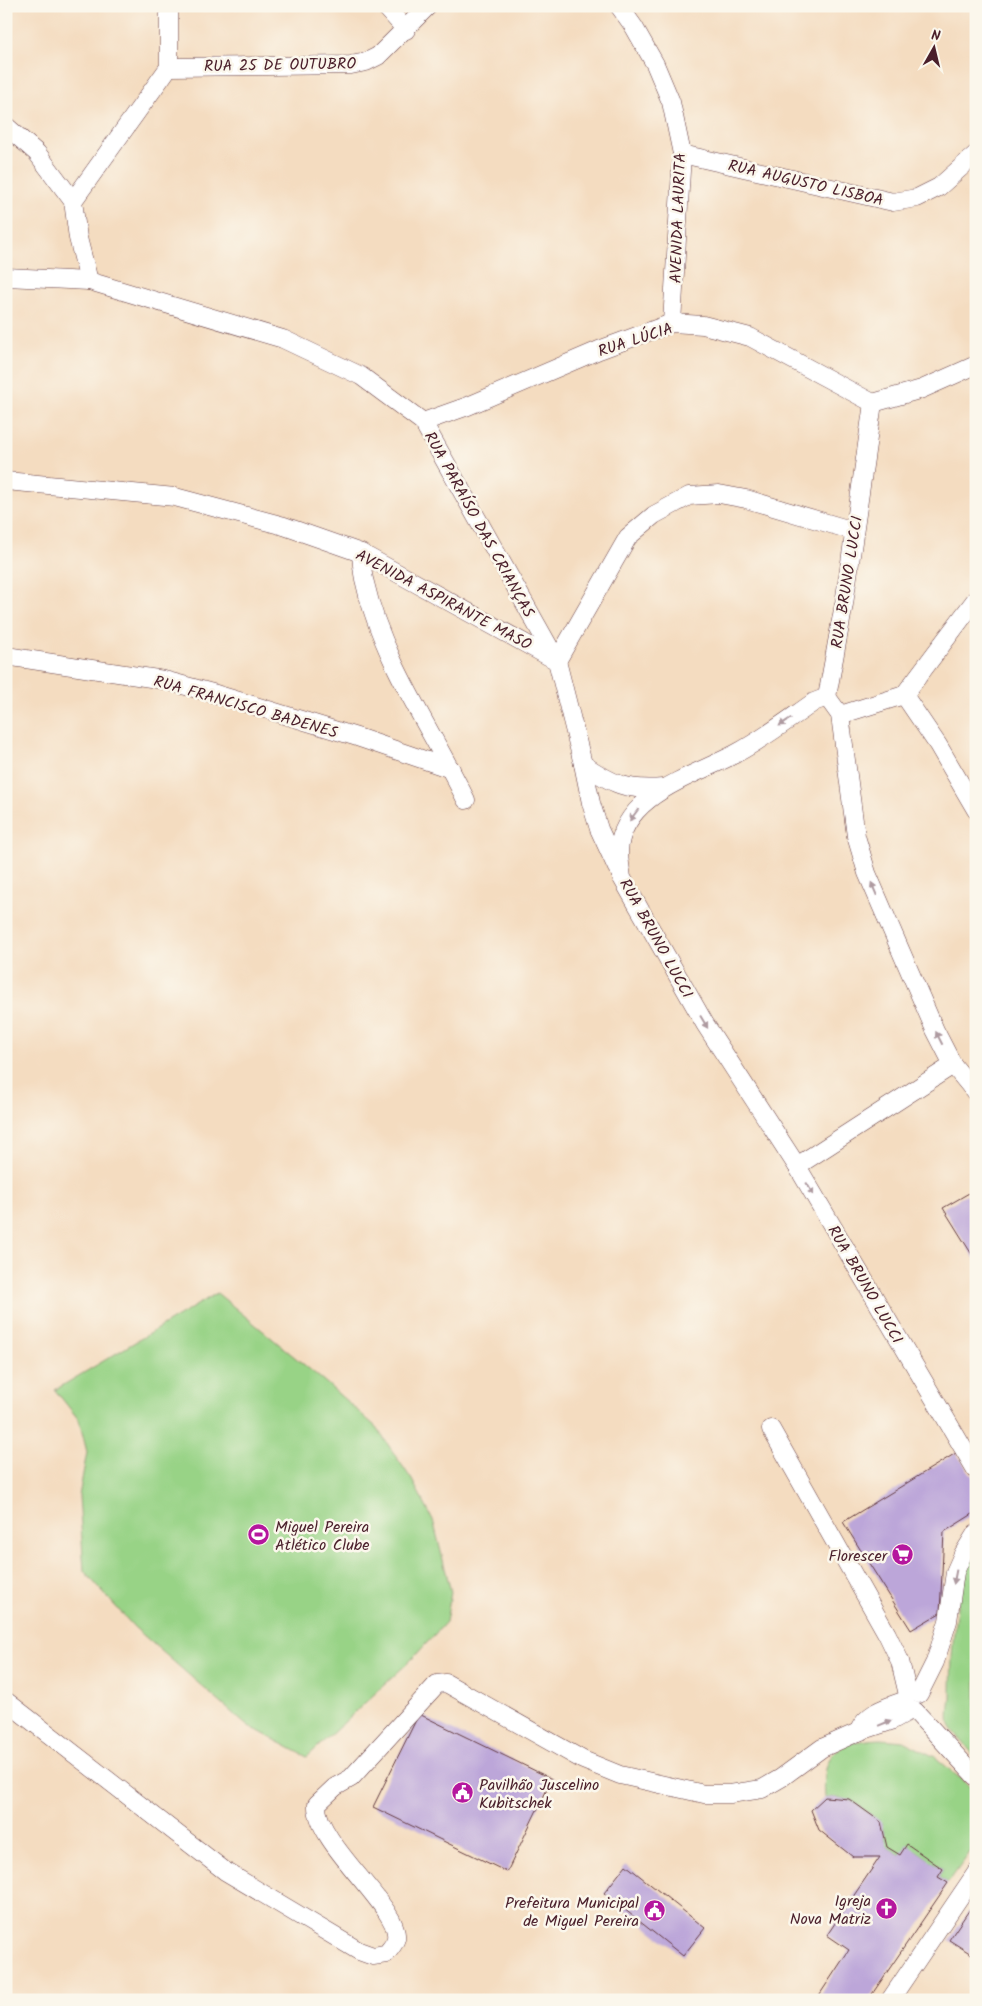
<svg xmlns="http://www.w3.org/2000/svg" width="982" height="2006" font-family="Kalam,sans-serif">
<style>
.green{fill:#98d386;stroke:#717958}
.building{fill:#bca6d9}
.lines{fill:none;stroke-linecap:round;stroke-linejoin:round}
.minor-casing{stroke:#643b41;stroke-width:19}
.minor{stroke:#fff;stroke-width:18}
.oneway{fill:#ae9aa0}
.labels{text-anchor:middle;stroke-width:5;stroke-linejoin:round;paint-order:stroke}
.street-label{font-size:16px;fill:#4a1f2b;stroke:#fbf7ec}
.poi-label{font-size:16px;fill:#4a1f2b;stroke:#fbf7ec;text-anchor:end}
</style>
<rect width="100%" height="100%" fill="#fbf7ec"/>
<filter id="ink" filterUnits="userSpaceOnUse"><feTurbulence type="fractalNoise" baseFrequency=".02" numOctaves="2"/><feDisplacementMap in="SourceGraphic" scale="10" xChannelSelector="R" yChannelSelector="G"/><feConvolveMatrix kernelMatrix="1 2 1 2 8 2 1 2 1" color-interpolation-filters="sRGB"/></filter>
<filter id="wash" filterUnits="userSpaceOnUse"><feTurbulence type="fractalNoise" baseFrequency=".0096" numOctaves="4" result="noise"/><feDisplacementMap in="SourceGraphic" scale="20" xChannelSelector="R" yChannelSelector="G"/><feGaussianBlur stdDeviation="1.12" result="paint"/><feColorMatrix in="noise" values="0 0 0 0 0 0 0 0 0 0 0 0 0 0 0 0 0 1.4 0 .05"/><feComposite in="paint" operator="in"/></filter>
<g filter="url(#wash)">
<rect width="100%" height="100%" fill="#f4dcc0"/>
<g class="green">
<path d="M217,1293L325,1382L376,1427L412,1480L433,1520L451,1592L446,1622L413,1658L307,1757L245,1724L134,1627L84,1571L79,1496L87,1452L79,1420L55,1390Z"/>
<path d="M976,1548V1758C971,1751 952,1731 950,1725C948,1717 950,1705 951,1698C951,1659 954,1579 976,1548Z"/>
<path d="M881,1739L903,1741L935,1757L976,1792V1844L948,1883L938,1877L943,1869L908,1845L900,1855L887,1847L881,1822L849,1799L825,1797C821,1751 838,1741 881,1739Z"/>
</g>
<g id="blocks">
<g class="building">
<path d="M976,1189V1261L943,1208Z"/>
<path d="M956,1453L976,1481V1512L944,1532L940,1613L911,1630L843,1522Z"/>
<path d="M976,1602V1630H974L971,1603Z"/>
<path d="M419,1714L552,1779L507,1872L373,1807Z"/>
<path d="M825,1797L849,1799L881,1822L887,1847L900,1855L907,1844L943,1869L938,1877L948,1883L868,2000H816L849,1950L827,1935L880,1857H853L819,1830L811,1810Z"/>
<path d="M626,1865L705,1928L683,1956L604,1893Z"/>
<path d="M976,1900V1957L949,1940Z"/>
</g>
</g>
</g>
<g filter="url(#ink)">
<use href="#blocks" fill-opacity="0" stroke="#643b41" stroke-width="1"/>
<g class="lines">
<defs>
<g id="minor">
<path d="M385,6L406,30"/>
<path d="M619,6L634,27L655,64L671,102L682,154L672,323"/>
<path d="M169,67L351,65L366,62L378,56L428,6"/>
<path d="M6,126L37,153L73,201"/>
<path d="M682,154L893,202L917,198L939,187L976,154"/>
<path d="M6,277L89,281L283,339L361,376L423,422L557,661L583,764L591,803L599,829L617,868"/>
<path d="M89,281L78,238L73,201L169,67V6"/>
<path d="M423,422L468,406L599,350L672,323L703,325L750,337L873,403"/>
<path d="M6,481L175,497L284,526L361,553L557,661L628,537L654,515L689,496L719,494L746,499L854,531"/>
<path d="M361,553C362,563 362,573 365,583C382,659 432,730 466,800"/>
<path d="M6,656L164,680L216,694L357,737L451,769"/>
<path d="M904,695L938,745L976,810"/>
<path d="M827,697L814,702C788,720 762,740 735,754C694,776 621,795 619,852C619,860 621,870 622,878L705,1024L797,1166L976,1470"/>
<path d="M827,697L840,715L856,836L867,873L935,1030L953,1065L976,1093"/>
<path d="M827,697L844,604L873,403L922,389L976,365"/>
<path d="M840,715L904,695L976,599"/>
<path d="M583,764C612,784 627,791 663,788"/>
<path d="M797,1166L953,1065"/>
<path d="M771,1429L887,1634L900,1661L908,1695"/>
<path d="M919,1694L935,1662L948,1621L955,1572L963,1554L976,1533"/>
<path d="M6,1701L225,1871L359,1951L373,1956L386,1954C390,1949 395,1944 396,1938C401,1909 314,1842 317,1804L335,1787L351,1778L437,1684L446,1683L583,1760L620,1775L704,1794H730L762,1789L781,1778L822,1748L858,1732L891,1721L911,1710"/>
<path d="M915,1711L976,1777"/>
<path d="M858,1732C867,1712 886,1707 906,1700"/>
<path d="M890,2000L976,1873"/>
</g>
</defs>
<use href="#minor" class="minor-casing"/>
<use href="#minor" class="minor"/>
</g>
<defs><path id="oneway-solid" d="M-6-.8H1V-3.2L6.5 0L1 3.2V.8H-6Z" transform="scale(1.25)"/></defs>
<g class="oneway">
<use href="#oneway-solid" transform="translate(785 722) rotate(146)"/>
<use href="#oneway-solid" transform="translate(634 815) rotate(127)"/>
<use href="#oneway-solid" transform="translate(874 889) rotate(-113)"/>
<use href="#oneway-solid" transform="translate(704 1022) rotate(59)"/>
<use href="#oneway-solid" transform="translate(939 1038) rotate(-117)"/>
<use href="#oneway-solid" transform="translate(810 1189) rotate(60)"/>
<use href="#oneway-solid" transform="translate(955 1577) rotate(101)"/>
<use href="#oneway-solid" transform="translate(885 1723) rotate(-22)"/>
</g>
</g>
<defs>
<symbol id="stadium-disc" viewBox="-11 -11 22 22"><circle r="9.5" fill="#b5179e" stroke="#fbf7ec"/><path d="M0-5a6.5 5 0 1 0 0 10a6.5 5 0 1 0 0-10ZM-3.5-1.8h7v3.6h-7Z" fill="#fff"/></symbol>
<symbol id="supermarket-disc" viewBox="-11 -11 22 22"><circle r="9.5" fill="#b5179e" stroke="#fbf7ec"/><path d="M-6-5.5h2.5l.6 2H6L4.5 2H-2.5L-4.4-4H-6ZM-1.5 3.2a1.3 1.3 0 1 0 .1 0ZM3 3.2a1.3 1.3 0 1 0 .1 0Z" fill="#fff"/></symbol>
<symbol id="civic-disc" viewBox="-11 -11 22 22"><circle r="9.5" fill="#b5179e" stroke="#fbf7ec"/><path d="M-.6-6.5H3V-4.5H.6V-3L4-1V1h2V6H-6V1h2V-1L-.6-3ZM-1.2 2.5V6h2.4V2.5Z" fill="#fff"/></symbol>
<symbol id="church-disc" viewBox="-11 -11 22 22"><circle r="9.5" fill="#b5179e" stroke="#fbf7ec"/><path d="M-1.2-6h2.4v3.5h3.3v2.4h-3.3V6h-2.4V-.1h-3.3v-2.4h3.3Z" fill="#fff"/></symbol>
</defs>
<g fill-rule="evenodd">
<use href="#stadium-disc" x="246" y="1522" width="25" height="25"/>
<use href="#supermarket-disc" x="890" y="1542" width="25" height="25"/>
<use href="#civic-disc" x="450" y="1780" width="25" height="25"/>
<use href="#church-disc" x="874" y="1896" width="25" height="25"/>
<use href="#civic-disc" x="642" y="1898" width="25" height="25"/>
</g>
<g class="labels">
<g class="street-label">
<text transform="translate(280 64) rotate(-1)" y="6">RUA 25 DE OUTUBRO</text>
<text transform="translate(806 182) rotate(13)" y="6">RUA AUGUSTO LISBOA</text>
<text transform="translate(677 218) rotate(-88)" y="6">AVENIDA LAURITA</text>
<text transform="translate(635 339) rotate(-18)" y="6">RUA LÚCIA</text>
<text transform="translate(480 524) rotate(61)" y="6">RUA PARAÍSO DAS CRIANÇAS</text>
<text transform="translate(846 582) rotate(-81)" y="6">RUA BRUNO LUCCI</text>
<text transform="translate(444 599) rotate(28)" y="6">AVENIDA ASPIRANTE MASO</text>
<text transform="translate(246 706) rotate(16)" y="6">RUA FRANCISCO BADENES</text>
<text transform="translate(657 938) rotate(61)" y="6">RUA BRUNO LUCCI</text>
<text transform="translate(866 1284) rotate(60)" y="6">RUA BRUNO LUCCI</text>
</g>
<g class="poi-label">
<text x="275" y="1532" text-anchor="start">Miguel Pereira<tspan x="275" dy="18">Atlético Clube</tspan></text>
<text x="887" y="1561">Florescer</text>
<text x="479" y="1790" text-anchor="start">Pavilhão Juscelino<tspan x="479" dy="18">Kubitschek</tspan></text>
<text x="871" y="1906">Igreja<tspan x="871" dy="18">Nova Matriz</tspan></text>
<text x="639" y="1908">Prefeitura Municipal<tspan x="639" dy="18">de Miguel Pereira</tspan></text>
</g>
</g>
<rect width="982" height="2006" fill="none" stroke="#fbf7ec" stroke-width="25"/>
<g transform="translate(934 48) rotate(8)" stroke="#fbf7ec" stroke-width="4" paint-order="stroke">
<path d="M0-4L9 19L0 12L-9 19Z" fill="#4a1f2b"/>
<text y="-8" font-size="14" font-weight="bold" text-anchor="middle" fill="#4a1f2b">N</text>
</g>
</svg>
